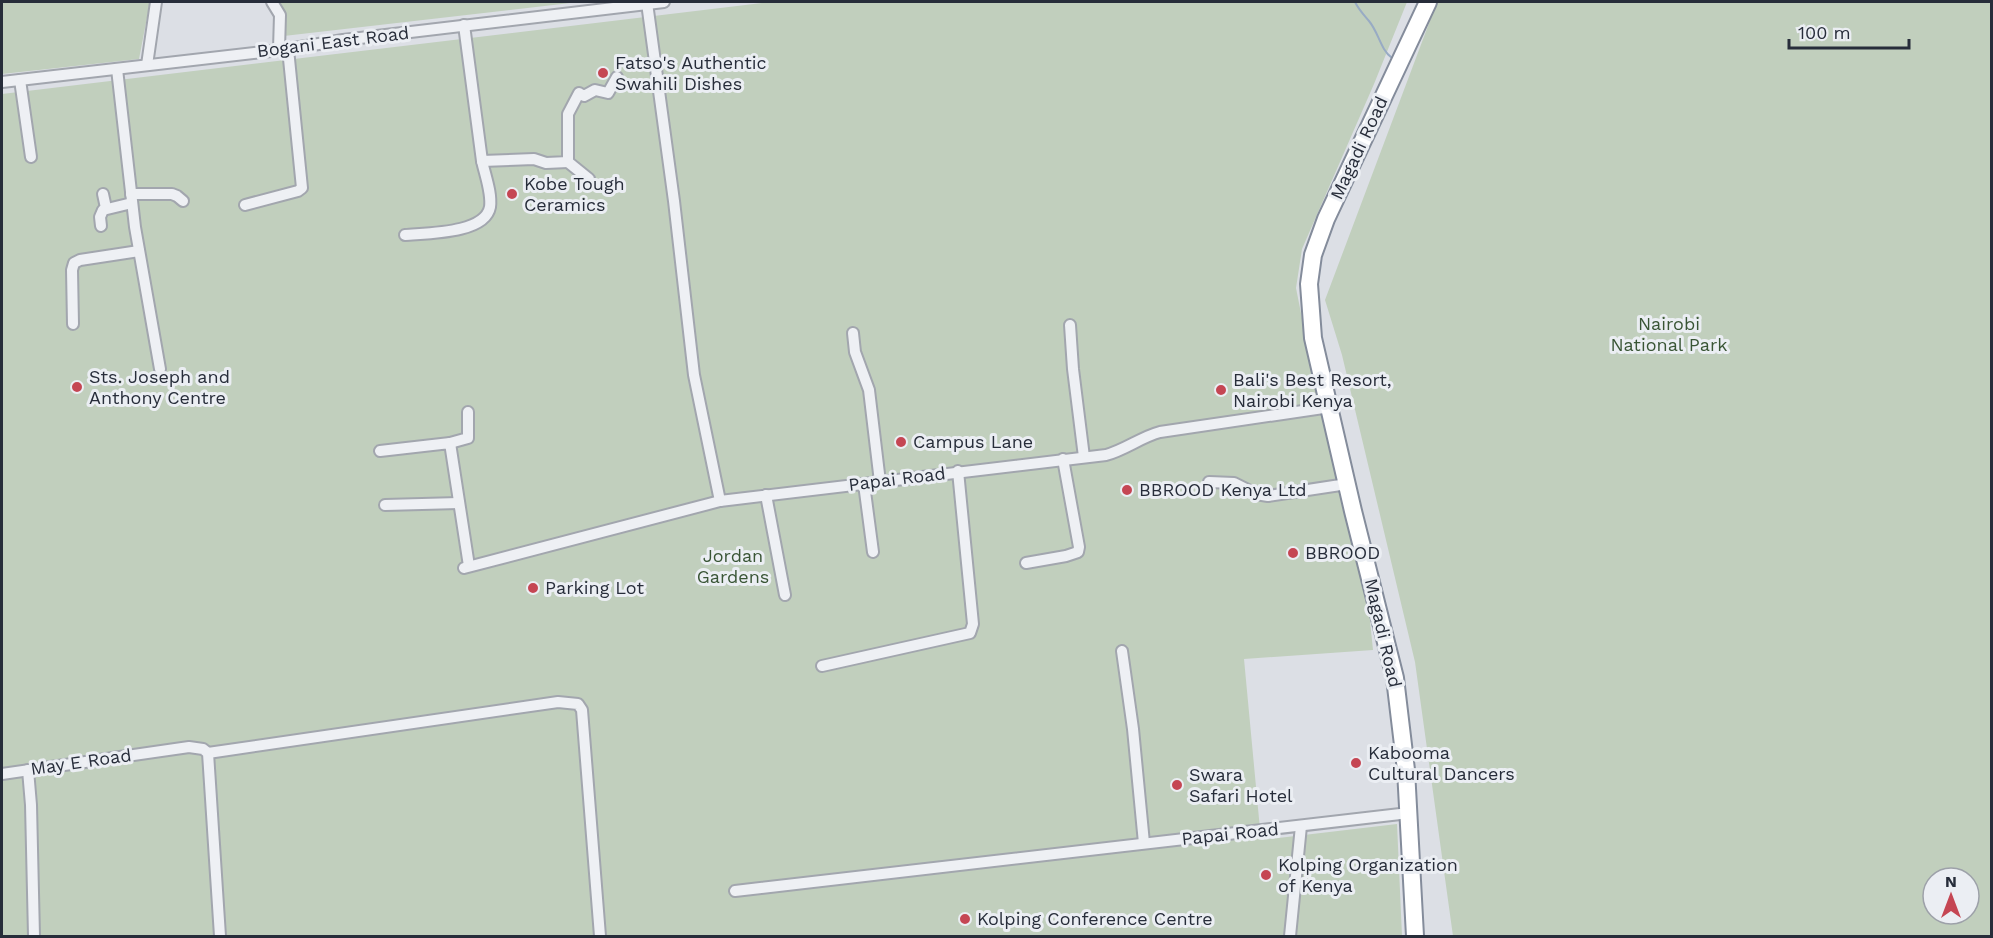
<svg xmlns="http://www.w3.org/2000/svg" width="1993" height="938" font-family="'Work Sans',sans-serif">
<style>
.green{fill:#c1cfbd;fill-rule:evenodd}
.lines{fill:none;stroke-linecap:round;stroke-linejoin:round}
.stream{stroke:#98abc4;stroke-width:2}
.minor-casing{stroke:#a2a6ae;stroke-width:14}
.highway-casing{stroke:#848c9b;stroke-width:20}
.minor{stroke:#eef0f4;stroke-width:10}
.highway{stroke:#fff;stroke-width:16}
.poi-dot{fill:#c54653;stroke:#ebeef3;stroke-width:2}
.labels{text-anchor:middle;stroke-width:6;stroke-linejoin:round;paint-order:stroke}
.street-label{font-size:18px;fill:#272d3a;stroke:#ebeef3}
.poi-label{font-size:18px;fill:#272d3a;stroke:#ebeef3;text-anchor:start}
.park-label{font-size:18px;fill:#395535;stroke:#ebeef3}
</style>
<rect width="100%" height="100%" fill="#dcdfe5"/>
<g class="green">
<path d="M2,2H150L139,59L2,74Z"/>
<path d="M276,2H579L275,37Z"/>
<path d="M770,2H1407L1374,84L1302,249L1296,288L1317,394L1369,611L1373,650L1244,659L1261,840L1397,824L1402,936H2V94Z"/>
<path d="M1437,2H1991V936H1453L1415,662L1342,355L1325,300ZM1933,878H1969V914H1933Z"/>
</g>
<g class="lines">
<path class="stream" d="M1355,2C1359,10 1364,15 1369,21C1379,33 1380,49 1392,58"/>
<defs>
<g id="minor">
<path d="M272,2L280,15L279,49"/>
<path d="M647,3L674,201L694,375L720,501"/>
<path d="M464,25L482,161L534,159L546,163L568,162V114L579,93L584,96L595,90L608,93L617,77"/>
<path d="M147,65L156,2"/>
<path d="M117,69L135,227L160,369"/>
<path d="M20,80L31,157"/>
<path d="M2,82L288,49L343,40L664,2"/>
<path d="M568,162L589,179"/>
<path d="M103,194L106,208"/>
<path d="M131,194H172L177,196L183,201"/>
<path d="M245,205L298,191L302,188L288,49"/>
<path d="M101,226L100,217L103,210L132,203"/>
<path d="M405,235C426,233 485,234 490,207C492,193 485,175 482,161"/>
<path d="M73,324L72,270L74,263L80,260L139,251"/>
<path d="M1070,325L1073,369L1084,457"/>
<path d="M853,333L855,352L869,390L880,482"/>
<path d="M450,443L468,438V412"/>
<path d="M380,451L450,443L469,566"/>
<path d="M1209,482L1234,483L1256,494L1268,496L1347,484"/>
<path d="M864,484L873,552"/>
<path d="M766,495L785,595"/>
<path d="M385,505L459,503"/>
<path d="M1026,563L1066,556L1078,552L1079,547L1063,459"/>
<path d="M464,568L720,501L1106,455C1125,450 1141,437 1160,432L1330,407"/>
<path d="M1122,651L1133,729L1144,843"/>
<path d="M822,666L970,633L973,624L958,471"/>
<path d="M208,753L558,702L578,704L582,710L600,936"/>
<path d="M28,770L31,805L34,936"/>
<path d="M2,774L189,747L203,749L208,753L220,936"/>
<path d="M735,891L1409,813"/>
<path d="M1290,936L1301,826"/>
</g>
<path id="highway" d="M1415,936L1406,770L1395,678L1353,511L1313,338L1309,284L1313,255L1326,219L1428,2"/>
</defs>
<use href="#minor" class="minor-casing"/>
<use href="#highway" class="highway-casing"/>
<use href="#minor" class="minor"/>
<use href="#highway" class="highway"/>
</g>
<g class="poi-dot">
<circle cx="603" cy="73" r="6"/>
<circle cx="512" cy="194" r="6"/>
<circle cx="77" cy="387" r="6"/>
<circle cx="1221" cy="390" r="6"/>
<circle cx="901" cy="442" r="6"/>
<circle cx="1127" cy="490" r="6"/>
<circle cx="1293" cy="553" r="6"/>
<circle cx="533" cy="588" r="6"/>
<circle cx="1356" cy="763" r="6"/>
<circle cx="1177" cy="785" r="6"/>
<circle cx="1266" cy="875" r="6"/>
<circle cx="965" cy="919" r="6"/>
</g>
<g class="labels">
<g class="street-label">
<text transform="translate(333 42) rotate(-7)" y="6">Bogani East Road</text>
<text transform="translate(1359 148) rotate(-65)" y="6">Magadi Road</text>
<text transform="translate(897 479) rotate(-7)" y="6">Papai Road</text>
<text transform="translate(1383 633) rotate(77)" y="6">Magadi Road</text>
<text transform="translate(81 762) rotate(-8)" y="6">May E Road</text>
<text transform="translate(1230 834) rotate(-6)" y="6">Papai Road</text>
</g>
<g class="poi-label">
<text x="615" y="69">Fatso's Authentic<tspan x="615" dy="21">Swahili Dishes</tspan></text>
<text x="524" y="190">Kobe Tough<tspan x="524" dy="21">Ceramics</tspan></text>
<text x="89" y="383">Sts. Joseph and<tspan x="89" dy="21">Anthony Centre</tspan></text>
<text x="1233" y="386">Bali's Best Resort,<tspan x="1233" dy="21">Nairobi Kenya</tspan></text>
<text x="913" y="448">Campus Lane</text>
<text x="1139" y="496">BBROOD Kenya Ltd</text>
<text x="1305" y="559">BBROOD</text>
<text x="545" y="594">Parking Lot</text>
<text x="1368" y="759">Kabooma<tspan x="1368" dy="21">Cultural Dancers</tspan></text>
<text x="1189" y="781">Swara<tspan x="1189" dy="21">Safari Hotel</tspan></text>
<text x="1278" y="871">Kolping Organization<tspan x="1278" dy="21">of Kenya</tspan></text>
<text x="977" y="925">Kolping Conference Centre</text>
</g>
<g class="park-label">
<text x="1669" y="330">Nairobi<tspan x="1669" dy="21">National Park</tspan></text>
<text x="733" y="562">Jordan<tspan x="733" dy="21">Gardens</tspan></text>
</g>
</g>
<rect width="1993" height="938" fill="none" stroke="#272d3a" stroke-width="6"/>
<g transform="translate(1951 896)"><circle r="28" fill="#ebeef3" stroke="#9da1a9" stroke-width="1.5"/>
<path d="M0-4.5L10 22L0 15L-10 22Z" fill="#c54653"/>
<text y="-9" font-size="16" font-weight="bold" text-anchor="middle" fill="#272d3a">N</text>
</g>
<path d="M1789 39v9h120v-9" fill="none" stroke="#272d3a" stroke-width="3"/>
<text x="1798" y="39" font-size="18" fill="#272d3a" stroke="#ebeef3" stroke-width="4.5" paint-order="stroke">100 m</text>
</svg>
